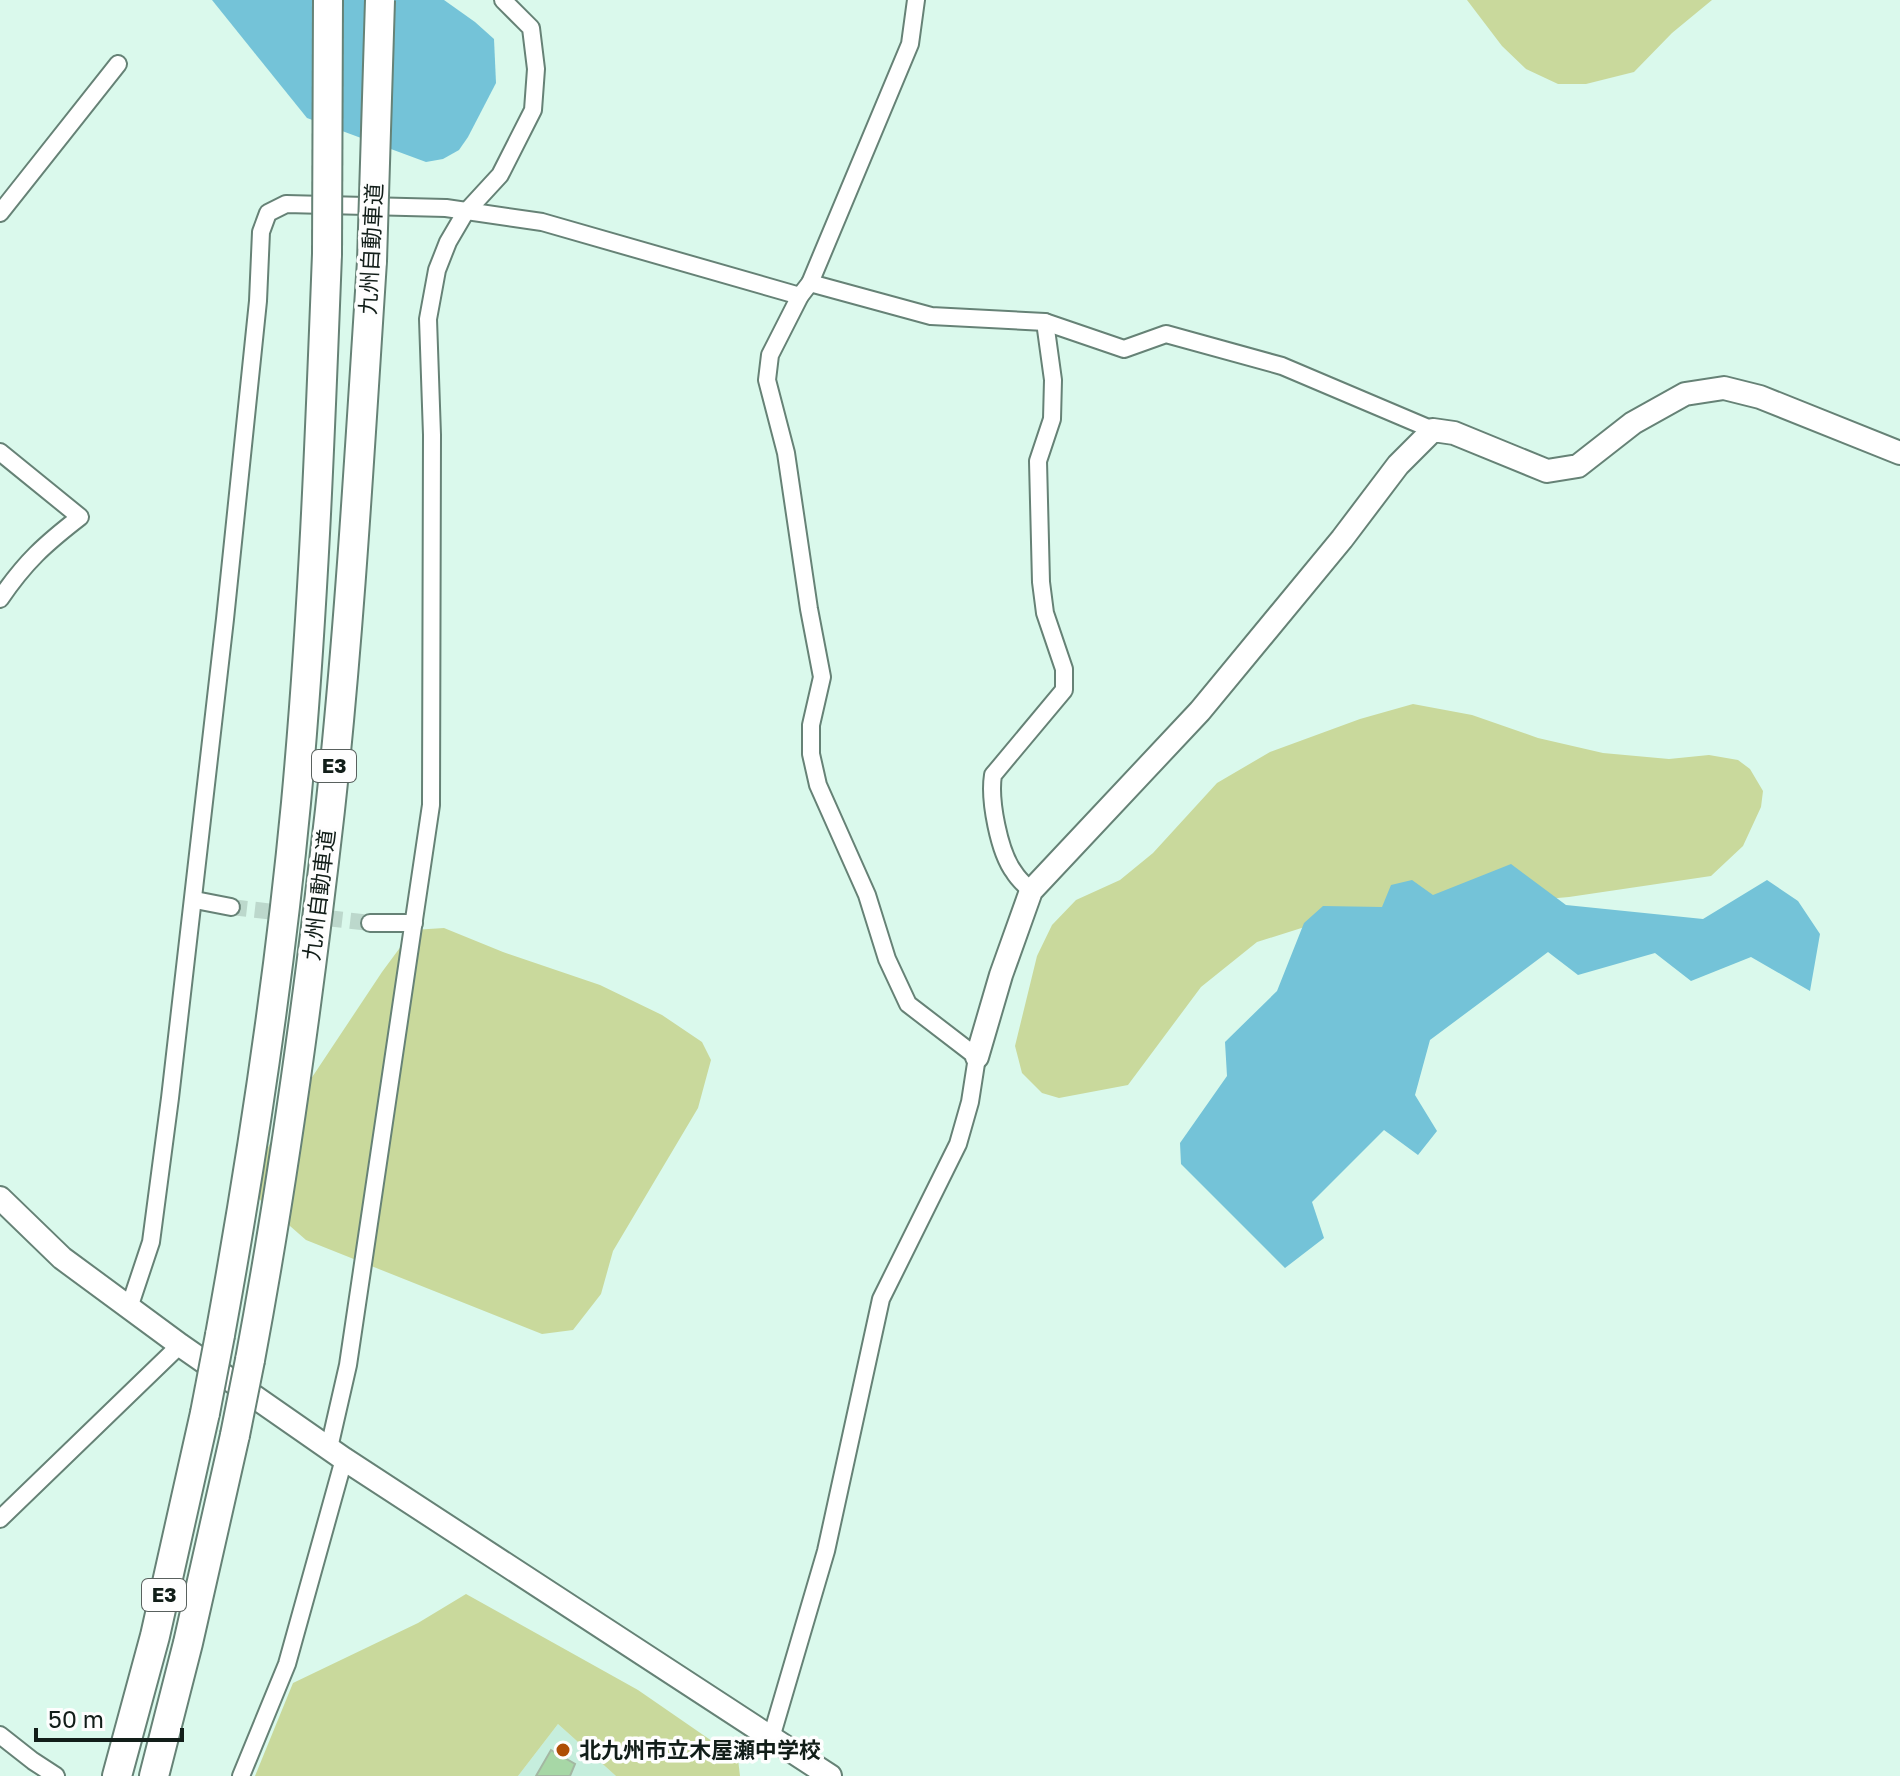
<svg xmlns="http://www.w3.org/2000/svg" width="1900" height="1776" font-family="'Golos Text','Noto Sans JP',sans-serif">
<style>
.built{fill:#c6eedd}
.green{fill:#c9d99c}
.water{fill:#74c3d8}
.building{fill:#a7d7a6;stroke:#a3b7a2;stroke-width:2}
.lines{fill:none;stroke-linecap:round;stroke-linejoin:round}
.street-tunnel{stroke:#bcd8cc;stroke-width:16;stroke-dasharray:16 8;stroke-linecap:butt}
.street-casing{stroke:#668276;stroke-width:20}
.secondary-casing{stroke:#668276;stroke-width:26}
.highway-casing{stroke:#668276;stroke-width:32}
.street{stroke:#fff;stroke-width:16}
.secondary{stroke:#fff;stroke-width:22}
.highway{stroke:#fff;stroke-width:28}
.highway-bridge-casing{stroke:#668276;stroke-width:32;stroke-linecap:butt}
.highway-bridge{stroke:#fff;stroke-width:28}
.poi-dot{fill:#ae4e05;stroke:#fefefe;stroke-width:3}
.labels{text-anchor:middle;stroke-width:7;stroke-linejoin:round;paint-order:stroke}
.shield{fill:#fefefe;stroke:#59615e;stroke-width:2}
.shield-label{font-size:20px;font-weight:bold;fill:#121e19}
.street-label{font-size:22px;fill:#121e19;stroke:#fefefe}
.poi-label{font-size:22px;font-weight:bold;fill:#121e19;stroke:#fefefe;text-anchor:start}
</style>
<rect width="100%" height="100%" fill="#daf9ec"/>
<path class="built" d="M558,1724L616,1776H518Z"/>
<g class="green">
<path d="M1467,0H1712L1672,33L1634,72L1586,84H1558L1526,69L1502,46Z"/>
<path d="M1413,704L1472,715L1538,738L1603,753L1669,759L1709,755L1738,760L1750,769L1763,791L1761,807L1743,846L1711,876L1569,897L1333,918L1257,942L1201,987L1128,1085L1059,1098L1042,1093L1022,1073L1015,1046L1037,956L1052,925L1076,900L1120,880L1153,853L1217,783L1270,752L1360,719Z"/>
<path d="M444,928L503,952L600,985L662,1015L702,1042L711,1060L698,1108L613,1251L601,1294L573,1330L542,1334L306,1240L258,1198L254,1175L277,1130L382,972L413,930Z"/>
<path d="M466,1594L638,1690L738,1759L740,1776H616L558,1724L518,1776H255L293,1683L418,1623Z"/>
</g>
<g class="water">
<path d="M212,0H444L475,22L494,39L496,83L468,137L459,150L443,159L426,162L307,118Z"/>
<path d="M1511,864L1566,905L1703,919L1767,880L1798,901L1820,934L1810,991L1751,957L1691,981L1655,953L1578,975L1548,952L1430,1040L1415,1095L1437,1131L1418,1155L1384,1130L1312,1202L1324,1238L1285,1268L1181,1164L1180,1143L1227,1076L1225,1042L1277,991L1304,923L1323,906L1382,907L1391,885L1412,880L1433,895Z"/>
</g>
<path class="building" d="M551,1750L575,1764L570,1776H536Z"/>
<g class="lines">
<path class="street-tunnel" d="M231,907L370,923"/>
<defs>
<g id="street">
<path d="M0,213L118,64"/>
<path d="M810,283L931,316L1045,322L1124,349L1166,334L1282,366L1433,430"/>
<path d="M0,452L80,517C45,544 25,562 0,599"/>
<path d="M1031,891C1025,885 1018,879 1014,872C999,852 989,800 993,775L1064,690V669L1045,613L1041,582L1038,461L1052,419L1053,380L1045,322"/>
<path d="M195,900L231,907"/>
<path d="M370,923H414"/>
<path d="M129,1308L151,1242L170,1098L225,619L258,301L261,232L268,213L286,204L446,208L542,222L800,296"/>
<path d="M329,1448L348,1365L431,805L432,435L428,319L437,270L448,242L465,213L500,175L533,110L536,69L531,28L503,0"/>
<path d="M0,1519L180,1345"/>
<path d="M0,1735L33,1761L56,1776"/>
<path d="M771,1738L826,1551L881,1299L958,1144L970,1102L977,1057L908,1004L887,959L867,895L818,785L811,754V725L822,677L809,609L786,453L767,380L770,355L800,296L810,283L910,44L916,0"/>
<path d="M241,1776L287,1664L344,1459"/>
</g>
<g id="secondary">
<path d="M977,1057L1001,975L1031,891L1200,711L1342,539L1398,465L1433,430L1454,433L1547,471L1578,466L1633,423L1685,394L1724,388L1760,397L1900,453"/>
<path d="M0,1198L62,1258L180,1345L344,1459L830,1776"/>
</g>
<g id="highway">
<path d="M220,1335C252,1159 279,981 296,803C313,620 320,437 327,254"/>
<path d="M250,1360C284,1178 309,994 330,810C350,627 360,444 372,261"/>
<path d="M117,1776L155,1636L205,1413"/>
<path d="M154,1776L188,1643L235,1435"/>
</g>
</defs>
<use href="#street" class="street-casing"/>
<use href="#secondary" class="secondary-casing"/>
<use href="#highway" class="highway-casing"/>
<use href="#street" class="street"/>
<use href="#secondary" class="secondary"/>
<use href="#highway" class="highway"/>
<defs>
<g id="highway-bridge">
<path d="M327,254L328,0"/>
<path d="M372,261L380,0"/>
<path d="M205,1413L220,1335"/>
<path d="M235,1435L250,1360"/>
</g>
</defs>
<use href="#highway-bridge" class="highway-bridge-casing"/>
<use href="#highway-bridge" class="highway-bridge"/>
</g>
<circle class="poi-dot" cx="563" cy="1750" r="8"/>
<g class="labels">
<g class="shield">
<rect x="312" y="750" width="44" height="32" rx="6"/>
<rect x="142" y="1579" width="44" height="32" rx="6"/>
</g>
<g class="shield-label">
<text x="334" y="773">E3</text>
<text x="164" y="1602">E3</text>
</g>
<g class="street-label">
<text transform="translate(371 249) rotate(-87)" y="8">九州自動車道</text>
<text transform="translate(319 895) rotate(-83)" y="8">九州自動車道</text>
</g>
<g class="poi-label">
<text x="579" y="1758">北九州市立木屋瀬中学校</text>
</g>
</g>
<path d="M36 1728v12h146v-12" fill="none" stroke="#121e19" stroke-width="4"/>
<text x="48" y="1728" font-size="24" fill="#121e19" stroke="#fefefe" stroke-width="6" paint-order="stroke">50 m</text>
</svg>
